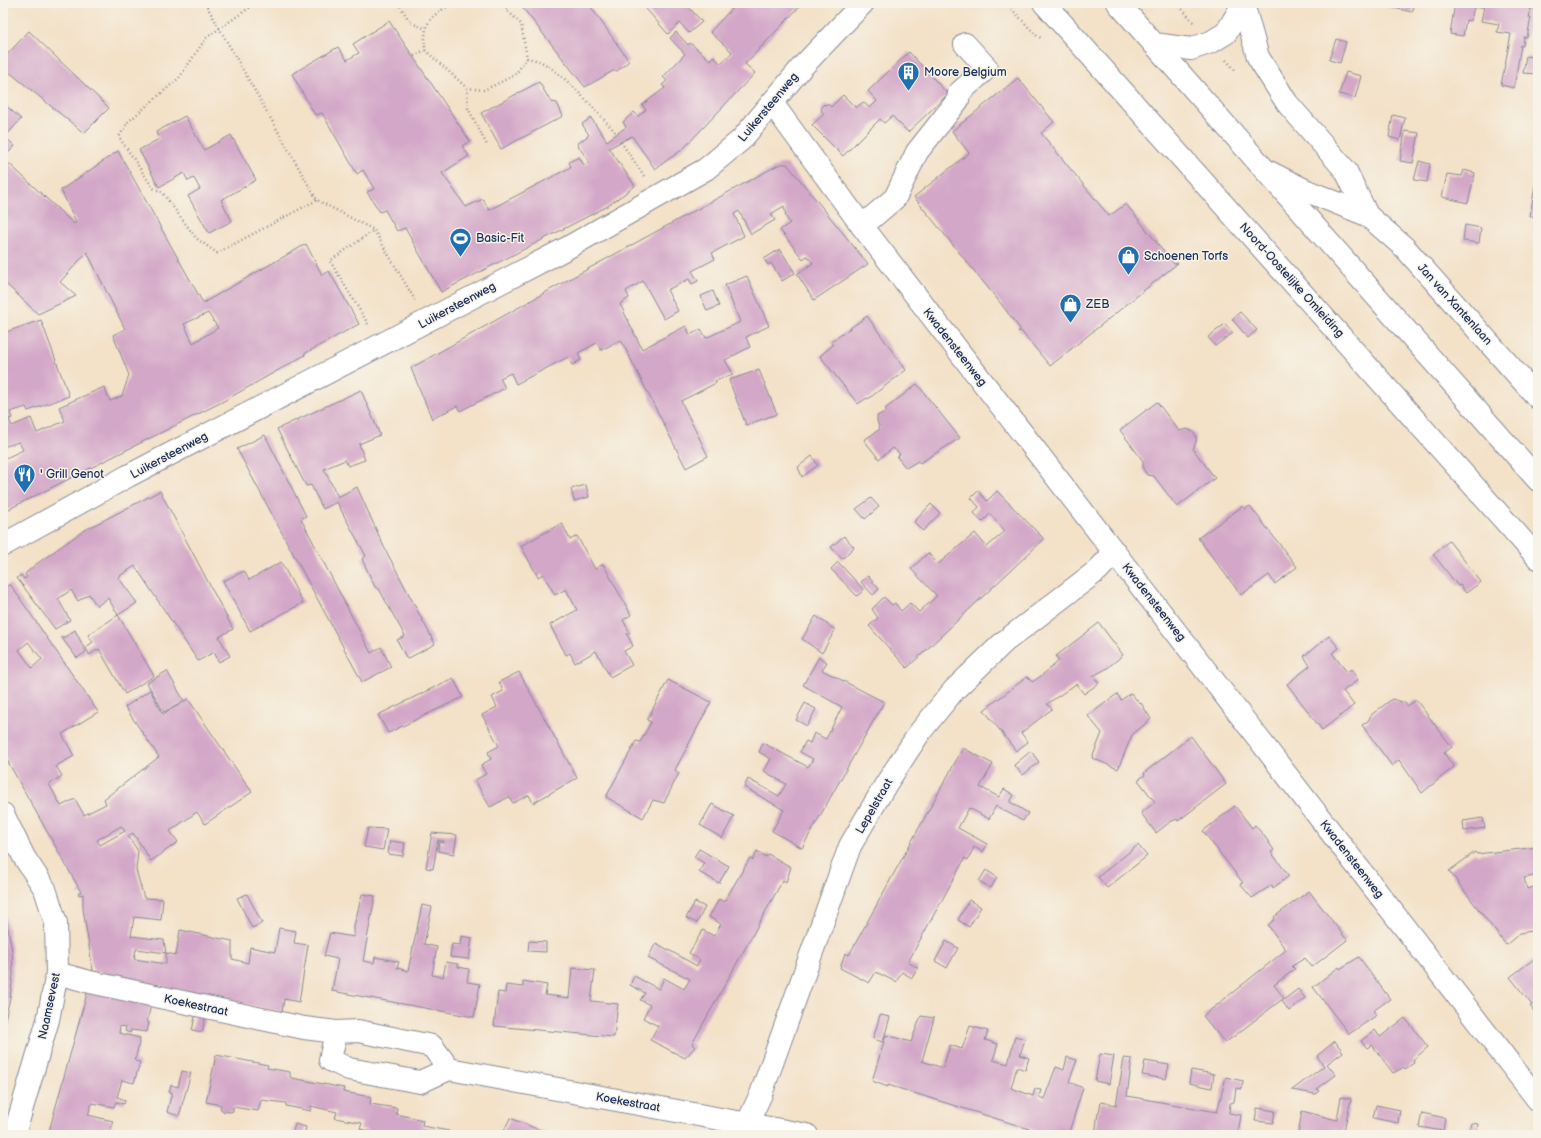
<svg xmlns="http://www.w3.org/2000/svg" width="1541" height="1138" font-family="'Balsamiq Sans',sans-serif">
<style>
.building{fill:#d3a7c8;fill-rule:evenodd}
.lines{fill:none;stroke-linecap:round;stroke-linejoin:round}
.minor-casing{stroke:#878893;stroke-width:24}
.major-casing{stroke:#878893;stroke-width:24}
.path{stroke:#878893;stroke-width:2.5;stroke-dasharray:1 3;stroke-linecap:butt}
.minor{stroke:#fff;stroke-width:22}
.major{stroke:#fff;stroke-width:22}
.labels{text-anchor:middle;stroke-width:3;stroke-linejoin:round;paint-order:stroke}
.poi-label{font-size:12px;fill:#1b2f5e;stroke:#f7f3e8;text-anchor:start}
.street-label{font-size:12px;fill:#1b2f5e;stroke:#f7f3e8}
</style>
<rect width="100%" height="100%" fill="#f7f3e8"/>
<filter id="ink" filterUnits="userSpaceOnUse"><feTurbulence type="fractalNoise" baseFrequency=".025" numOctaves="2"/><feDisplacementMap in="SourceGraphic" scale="8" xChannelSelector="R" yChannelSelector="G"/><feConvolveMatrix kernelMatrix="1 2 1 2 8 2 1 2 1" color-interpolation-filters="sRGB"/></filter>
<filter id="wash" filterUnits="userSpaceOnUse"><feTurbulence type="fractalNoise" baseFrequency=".012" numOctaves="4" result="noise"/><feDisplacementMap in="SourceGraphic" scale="16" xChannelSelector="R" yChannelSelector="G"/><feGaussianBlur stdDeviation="0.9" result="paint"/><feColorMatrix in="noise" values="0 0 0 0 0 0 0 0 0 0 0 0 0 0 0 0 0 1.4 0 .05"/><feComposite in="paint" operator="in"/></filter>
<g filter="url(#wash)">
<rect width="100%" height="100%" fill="#f3e1c8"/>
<g id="blocks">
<g class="building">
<path d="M519,3H588L629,61L617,71H613L585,87Z"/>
<path d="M641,3H685L702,22L689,33L680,23L668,34Z"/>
<path d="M737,3H803L745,64L755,73L683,149L655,169L632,136L609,148L635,186L606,207L441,292L405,228L397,231L385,210L380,212L367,192L374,189L363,170L357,174L322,113L315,115L292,74L338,47L347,60L359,53L353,44L389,21L470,141L462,146L469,156L442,173L466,207L483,199L489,210L571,167L569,162L579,157L584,165L589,162L577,144L589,135L582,124L591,118L607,141L626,127L623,122L634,112L638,116L646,110L642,105L665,88L662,85L667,81L663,77L685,54L670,38L676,32L688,45L690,43L710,60L713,56L721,64L732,52L710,32Z"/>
<path d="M1372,3H1415L1412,12Z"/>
<path d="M1455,3H1538V9L1531,8L1529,18H1531L1527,37H1524L1523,46L1521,45L1514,88L1501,85L1511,34L1497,32L1499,24L1481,21L1484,7L1474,6L1471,21L1466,20L1463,36L1450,34Z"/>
<path d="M29,31L109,108L84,133L3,67V59Z"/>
<path d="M1336,39L1346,42L1340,63L1329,60Z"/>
<path d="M909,52L948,94L908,132L892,116L884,123L880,119L843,156L812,125L824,114L821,110L823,105L828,104L831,107L843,95L856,108L863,102L870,108L877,101L868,91Z"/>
<path d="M1526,56L1538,58V74L1523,73Z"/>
<path d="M1346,72L1361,76L1355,98L1339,94Z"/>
<path d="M1018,78L1054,122L1041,133L1109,216L1126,204L1174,264L1178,263L1050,366L1021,331L1018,332L1020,329L1002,305L914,197L969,153L952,131Z"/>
<path d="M539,82L551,102L557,103L563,116L501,149L481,113Z"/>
<path d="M3,103L21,119L5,137L15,146L3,158L74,224L76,222L61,190L118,151L203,303L306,244L322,275L329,271L359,324L304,354L305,355L222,402L3,512V452L6,458L23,450L19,442L3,447V333L41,320L69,396L28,411L26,407L10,412L12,418L9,419L12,426L31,418L37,433L65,421L59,407L104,387L110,401L122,396L129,375L113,335L125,329L87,252L60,282L76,296L38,314L3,281ZM208,313L218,328L193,343L184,324Z"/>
<path d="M1393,115L1405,118L1400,140L1389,137Z"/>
<path d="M185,116L204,150L231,135L256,180L221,200L232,221L209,233L188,196L200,189L194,178L188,181L184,173L159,187L139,150L159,139L156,132Z"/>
<path d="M1405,131L1419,133L1413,163L1400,161Z"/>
<path d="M1419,161L1430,164L1427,182L1414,180Z"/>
<path d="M780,164H787L868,264L814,300L797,274L813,263L807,256L803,259L780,230L790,223L786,217L784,206L771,214L775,220L751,234L739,211L734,214L744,236L712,253L715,259L692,271L698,281L692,284L689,279L667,290L678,311L664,319L643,281L626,291L629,298L620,304L642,349L686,326L690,335L701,329L706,338L740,322L725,285L747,276L769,326L746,337L750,347L725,360L733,374L715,381L716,383L681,401L708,456L686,468L621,340L601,350L597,343L578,353L581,360L572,365L568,357L516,384L511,373L500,378L505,388L460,411L457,406L432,419L411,368L564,282Z"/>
<path d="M1464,170L1475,173L1468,203L1442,197L1447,174L1462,176Z"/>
<path d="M1535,185L1538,186V217L1530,216Z"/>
<path d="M1465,225L1481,228L1479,243L1463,241Z"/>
<path d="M780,249L795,273L782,281L771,263L768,265L764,259Z"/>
<path d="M713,291L719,306L707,311L701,296Z"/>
<path d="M1240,312L1257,330L1248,338L1232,319Z"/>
<path d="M867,316L906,370L868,399L867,398L858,404L820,356L833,345L831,342Z"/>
<path d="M1225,324L1233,333L1215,346L1208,337Z"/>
<path d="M759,370L777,414L746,425L729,380Z"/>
<path d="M917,384L960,438L920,463L918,461L906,468L897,457L900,454L893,448L879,459L864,440L880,429L877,421V416L887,411L885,409Z"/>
<path d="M361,390L380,435L359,444L365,460L348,466L345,460L324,469L338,497L357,487L384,547L435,644L407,659L397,640L405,636L379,589L375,587L362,559L366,556L341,510L337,502L323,509L311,485L306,486L277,429Z"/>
<path d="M1157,402L1179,431L1187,429L1192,431L1196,436V442L1193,449L1215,478L1177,507L1154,476L1147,475L1143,469V461L1120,430Z"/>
<path d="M265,435L306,516L301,519L371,653L381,647L391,667L362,682L237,449Z"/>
<path d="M812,456L818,465L802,477L798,467Z"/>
<path d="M586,485L589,497L574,501L571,489Z"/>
<path d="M160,491L233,629L219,637L230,656L219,662L214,652L198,661L135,566L118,577L137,603L118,615L154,676L125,694L99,649L89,655L86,647L93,642L88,635L118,615L108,598L97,606L89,594L78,601L71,590L58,599L70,620L55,629L17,578L21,575L24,579L27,577L25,574L35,565L83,531Z"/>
<path d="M978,491L987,501L997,491L1044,539L907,668L869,626L878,618L872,609L884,597L892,605L895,603L901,611L910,603L919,612L937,596L911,569L928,553L938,564L975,533L987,547L1005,531L990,514L982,522L974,513L979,507L971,498Z"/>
<path d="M871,498L879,507L865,519L856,509Z"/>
<path d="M931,504L940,513L923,531L914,522Z"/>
<path d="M1243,506L1245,509L1250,506L1297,567L1275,584L1269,575L1241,595L1198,538Z"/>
<path d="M562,523L570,540L577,536L595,569L603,564L631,615L623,620L630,633L627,634L633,646L624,651L632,665L610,677L596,651L575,663L570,653L566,655L550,625L577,610L566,589L555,595L543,574L538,577L521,546Z"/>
<path d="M844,536L854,547L842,559L831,547Z"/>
<path d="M1449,541L1481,582L1466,593L1460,585L1458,586L1433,554Z"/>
<path d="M281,562L303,603L250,631L223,581L244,571L249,580Z"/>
<path d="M838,562L864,590L857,596L831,569Z"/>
<path d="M868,576L879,589L873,595L861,582Z"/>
<path d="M10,584L98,712L62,734L74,756L56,766L62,776L49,784L61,806L75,799L84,815L106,804L104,799L159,757L125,707L150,690L163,714L188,699L252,792L205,824L197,812L170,831L178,842L151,861L133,833L128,836L138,851L136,870L144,898L163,899L161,920L134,917L131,936L164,940L166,953L136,949L134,959L166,964V953L176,955L180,930L232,941V959L248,963L250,947L275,952L279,928L296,931L294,943L308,945L299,1002L284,999L282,1012L93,971L83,909V894L79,895L78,893L81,892L3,753V589ZM28,642L42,659L32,668L19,650ZM121,826L125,831L100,845L97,840Z"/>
<path d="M816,616L835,630L822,653L802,639Z"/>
<path d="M1099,623L1123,655L1106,669L1093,676L1099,683L1084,694L1076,684L1047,704L1052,709L1021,733L1028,742L1016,751L984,710L1027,677L1032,682L1041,676L1059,661L1056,656Z"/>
<path d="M75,630L86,652L77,658L61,637H65Z"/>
<path d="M1329,636L1339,648L1332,653L1347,672L1351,669L1358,680L1343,691L1354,705L1322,730L1287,684L1310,666L1304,656Z"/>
<path d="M819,657L827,662L822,670L884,702L802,848L772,831L784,810L744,787L748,779L779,796L786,784L764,771L771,759L759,752L763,743L808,767L813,759L800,752L806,741L810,743L814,733L826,739L842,707L803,685Z"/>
<path d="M167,671L184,701L164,712L147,683Z"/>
<path d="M519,672L577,778L533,803L529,795L513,803L509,797L490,807L475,780L486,774L481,765L491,759L488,752L499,746L482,715L497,707L492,697L503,691L499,682Z"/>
<path d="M453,678L463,697L388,733L378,715Z"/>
<path d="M668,680L711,702L675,770L679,773L664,803L653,800L643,818L606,797L636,741L640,742L651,722L647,720Z"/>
<path d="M1131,693L1140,704L1141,703L1151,719L1132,735L1118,769L1092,758L1102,733L1088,716L1117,694L1121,700Z"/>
<path d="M1392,699L1405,703L1407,706L1416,700L1452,747L1444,753L1454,767L1422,793L1399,760L1392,766L1362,725L1368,721L1371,715Z"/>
<path d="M805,703L816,709L807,726L796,720Z"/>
<path d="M1191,736L1226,784L1178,821L1177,819L1170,822L1156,833L1141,813L1155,802L1138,780L1145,775L1144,773Z"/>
<path d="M963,748L993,764L980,787L999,797L1004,789L1014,795L1010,802L1028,813L1023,821L996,806L989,819L969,808L958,828L987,844L983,852L974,847L968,860L965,858L908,962L918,968L912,978L902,972L896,982L876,972L869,983L840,968L845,953L849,955Z"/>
<path d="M1031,751L1039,762L1023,775L1014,765Z"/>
<path d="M712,804L734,816L722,838L700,825Z"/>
<path d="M1235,806L1252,828L1255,825L1265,837L1274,850L1271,852L1289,876L1273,888L1272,885L1252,898L1240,884L1243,883L1203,831Z"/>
<path d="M1483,818L1485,828L1464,831L1463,821Z"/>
<path d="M368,828L387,829L383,850L364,847Z"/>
<path d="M432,833L457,835L454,854L438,851L439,842L444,843V841L438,840L433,869L426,868Z"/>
<path d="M390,841L405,843L403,856L388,854Z"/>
<path d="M1138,845L1147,856L1107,888L1098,877Z"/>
<path d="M1538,847V875L1524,878L1527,889L1538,886V930L1520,933L1506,945L1449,871L1475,852L1477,854Z"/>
<path d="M699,849L729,866L719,883L699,872L704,863L694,857Z"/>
<path d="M757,851L766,857L768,854L791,867L786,882L783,880L692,1044L695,1047L685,1058L650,1040L658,1026L643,1018L650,1005L640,1000L645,993L630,985L634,976L659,989L664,978L684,989L690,979L648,958L656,943L697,966L700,960L689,953L703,930L714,936L721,924L709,917L719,899L724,902L750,858L753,860Z"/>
<path d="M986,870L997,877L991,888L979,881Z"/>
<path d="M1309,891L1347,940L1312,967L1305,958L1292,966L1295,969L1274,985L1284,998L1225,1043L1203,1016L1286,950L1268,925L1275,919L1274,917Z"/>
<path d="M247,894L262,923L252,928L237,898Z"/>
<path d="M362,894L375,896L363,961L374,963L375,957L386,959L399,962L397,968L408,971L422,905L432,907L424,944L437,947L432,975L443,977L446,962L458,964V967L469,969L467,982L480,984L474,1017L332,991L338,959L324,956L330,933L354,937V926Z"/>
<path d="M3,900L12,951L13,974L10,998L3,1028Z"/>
<path d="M969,900L981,907L969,927L958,920Z"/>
<path d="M695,902L705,907L697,923L686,918Z"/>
<path d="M461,936L472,938L469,959L450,957L452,944L460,945Z"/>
<path d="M529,941L546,942V952L528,951Z"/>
<path d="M946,941L958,948L947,968L935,961Z"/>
<path d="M1538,956V1016L1530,1006L1532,1005L1510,977Z"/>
<path d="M1359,957L1390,999L1373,1011L1377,1015L1349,1034L1313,987L1339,967L1340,969Z"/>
<path d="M572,968L595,970L591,1001L618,1004L614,1037L494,1026L498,992L505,993L506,985L523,987V981L547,985L545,995L569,998Z"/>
<path d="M89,986L152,1001L147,1022H149L147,1032L131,1030L130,1033L125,1031L126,1027L120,1026L119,1033L140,1038L135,1061L140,1062L134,1083L122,1080L117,1097L125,1100L124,1104L116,1102L114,1107L92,1103L88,1115L113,1121L109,1135H48Z"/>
<path d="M1298,989L1305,998L1289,1011L1282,1001Z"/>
<path d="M196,1013L206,1015L202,1032L192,1030Z"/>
<path d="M880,1015L890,1017L883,1042L873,1039Z"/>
<path d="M921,1016L934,1018L922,1061L943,1068L950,1045L962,1049L970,1026L988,1031L985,1040L998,1044L993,1060L1008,1064L1015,1036L1025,1039L1020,1055L1029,1058L1025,1070L1017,1067L1011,1088L1033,1096L1035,1089L1041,1090L1039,1097L1044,1099L1056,1067L1064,1070L1067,1057L1077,1060L1069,1082L1083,1088L1068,1135H1049L888,1085V1087L872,1081L886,1035L911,1042Z"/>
<path d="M1405,1018L1428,1047L1413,1060L1414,1063L1405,1069L1404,1067L1393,1073L1372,1045L1367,1048L1361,1041L1375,1030L1380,1037Z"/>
<path d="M1335,1041L1343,1052L1327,1064L1336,1075L1317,1089L1319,1091L1315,1094L1292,1090L1324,1066L1317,1056Z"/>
<path d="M1100,1054L1114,1056L1109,1084L1095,1081Z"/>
<path d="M216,1055L268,1065L267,1068L290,1072V1077L292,1078L344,1088L343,1092L371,1097L370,1104L397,1108L396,1114L423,1120L422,1126L449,1131L448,1135H388L360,1129L362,1123L335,1118L337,1112L311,1106V1111L286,1106V1103L261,1100L258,1111L233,1107V1111L230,1112L223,1111L220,1108L221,1105L206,1102Z"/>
<path d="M1124,1058L1132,1059L1127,1096L1217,1112L1226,1077L1243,1081L1242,1089L1236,1088L1234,1102L1230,1103L1229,1113L1241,1115L1238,1135H1095L1098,1112H1099L1101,1102L1116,1105Z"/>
<path d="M1145,1061L1169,1065L1166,1079L1142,1075Z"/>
<path d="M1191,1070L1214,1074L1212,1088L1189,1083Z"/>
<path d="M182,1071L191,1073L179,1116L167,1112L172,1092H169L171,1085L178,1087Z"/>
<path d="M1341,1097L1351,1099L1343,1135H1298L1302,1111L1337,1120Z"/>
<path d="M1376,1105L1400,1110L1398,1123L1373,1118Z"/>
<path d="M1257,1108L1275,1111L1273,1123L1255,1121Z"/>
<path d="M1422,1113L1445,1118L1443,1131L1419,1127Z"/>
<path d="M510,1118L532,1127L552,1135H502Z"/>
<path d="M1471,1123L1478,1124L1476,1135H1468Z"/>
<path d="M295,1124L306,1127L304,1135H292Z"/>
</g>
</g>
</g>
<g filter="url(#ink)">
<use href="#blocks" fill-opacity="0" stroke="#878893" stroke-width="1"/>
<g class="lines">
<defs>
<g id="minor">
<path d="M1243,3L1258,57L1287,103L1346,171L1367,215"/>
<path d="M1154,44L1191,49L1211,42L1226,33L1243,4"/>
<path d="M772,103L862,226L1538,1100"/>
<path d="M1265,170L1307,191L1367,215L1405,248L1538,398"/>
<path d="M862,226L895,198L917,152L958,100L959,93L987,68L965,44"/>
<path d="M3,545L128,476L567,248L706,169L741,140L802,67L863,3"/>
<path d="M3,814L24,857L45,889L56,923L57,973L48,1020L14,1135"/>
<path d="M57,973L90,982L304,1028L336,1032"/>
<path d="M449,1069L432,1046L358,1031L336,1032L330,1060L349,1069L420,1082L449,1069L807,1135"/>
<path d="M742,1135L761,1094L850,846L886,784L920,732L954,690L1004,642L1098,570L1115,552"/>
</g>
<g id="major">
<path d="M1044,3L1538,558"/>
<path d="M1118,3L1538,480"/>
</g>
</defs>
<use href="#minor" class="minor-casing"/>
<use href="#major" class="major-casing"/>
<g class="path">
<path d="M205,3L317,200L374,230"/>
<path d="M256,3L206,38L179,78L128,122L119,137L153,188L162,192L196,238L217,253L317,200"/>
<path d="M398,3L411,23L424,28"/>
<path d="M453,3C428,18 424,21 425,50L467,88L468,108L487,145"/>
<path d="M500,3L521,24L527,58C531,59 536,60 539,61C561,70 601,116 617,134"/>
<path d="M1006,3L1037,36L1041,38"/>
<path d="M1177,3L1194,23"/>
<path d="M414,56L425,50"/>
<path d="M1226,60L1236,71"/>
<path d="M467,88L484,90L515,75L527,58"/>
<path d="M621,142L644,176"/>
<path d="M368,324L330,261L374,230L415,300"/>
</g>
<use href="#minor" class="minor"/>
<use href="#major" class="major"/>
</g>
</g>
<defs>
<symbol id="building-pin" viewBox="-11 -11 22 30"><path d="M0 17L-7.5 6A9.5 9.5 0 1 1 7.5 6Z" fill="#1f6fb2" stroke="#f7f3e8"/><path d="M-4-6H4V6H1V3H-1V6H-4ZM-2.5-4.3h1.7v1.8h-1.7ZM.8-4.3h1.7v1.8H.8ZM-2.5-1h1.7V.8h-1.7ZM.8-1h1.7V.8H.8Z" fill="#fff"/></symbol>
<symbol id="stadium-pin" viewBox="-11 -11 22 30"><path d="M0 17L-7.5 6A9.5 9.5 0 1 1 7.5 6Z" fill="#1f6fb2" stroke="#f7f3e8"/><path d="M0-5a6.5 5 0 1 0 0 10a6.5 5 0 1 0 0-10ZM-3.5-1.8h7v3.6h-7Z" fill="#fff"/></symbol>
<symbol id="shop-pin" viewBox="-11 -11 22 30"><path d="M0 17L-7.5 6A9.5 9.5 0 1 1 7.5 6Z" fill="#1f6fb2" stroke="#f7f3e8"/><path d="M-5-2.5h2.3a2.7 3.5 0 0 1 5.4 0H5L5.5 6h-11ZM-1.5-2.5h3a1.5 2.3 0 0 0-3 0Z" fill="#fff"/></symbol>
<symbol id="restaurant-pin" viewBox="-11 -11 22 30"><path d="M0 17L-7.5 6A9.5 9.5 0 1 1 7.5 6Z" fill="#1f6fb2" stroke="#f7f3e8"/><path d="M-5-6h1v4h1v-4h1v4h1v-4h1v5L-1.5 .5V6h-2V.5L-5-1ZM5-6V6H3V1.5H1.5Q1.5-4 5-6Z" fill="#fff"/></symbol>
</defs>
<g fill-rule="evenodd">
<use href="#building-pin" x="896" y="60" width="25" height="34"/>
<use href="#stadium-pin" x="448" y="226" width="25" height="34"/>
<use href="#shop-pin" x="1116" y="244" width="25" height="34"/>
<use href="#shop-pin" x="1058" y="292" width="25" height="34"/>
<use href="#restaurant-pin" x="12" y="462" width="25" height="34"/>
</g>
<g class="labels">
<g class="poi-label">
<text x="924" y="76">Moore Belgium</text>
<text x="476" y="242">Basic-Fit</text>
<text x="1144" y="260">Schoenen Torfs</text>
<text x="1086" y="308">ZEB</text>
<text x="40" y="478">' Grill Genot</text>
</g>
<g class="street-label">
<text transform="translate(768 107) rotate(-50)" y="4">Luikersteenweg</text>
<text transform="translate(1292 280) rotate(48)" y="4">Noord-Oostelijke Omleiding</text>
<text transform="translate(1455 304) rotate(48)" y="4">Jan van Xantenlaan</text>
<text transform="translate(457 305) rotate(-28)" y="4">Luikersteenweg</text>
<text transform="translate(955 347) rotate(52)" y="4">Kwadensteenweg</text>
<text transform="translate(169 455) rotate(-28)" y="4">Luikersteenweg</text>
<text transform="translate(1154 602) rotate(52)" y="4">Kwadensteenweg</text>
<text transform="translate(874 806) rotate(-60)" y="4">Lepelstraat</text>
<text transform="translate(1352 859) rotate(52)" y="4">Kwadensteenweg</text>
<text transform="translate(196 1005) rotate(12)" y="4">Koekestraat</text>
<text transform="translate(49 1006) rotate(-78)" y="4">Naamsevest</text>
<text transform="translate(628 1102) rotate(10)" y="4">Koekestraat</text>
</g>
</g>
<rect width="1541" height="1138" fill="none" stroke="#f7f3e8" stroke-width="16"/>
</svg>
